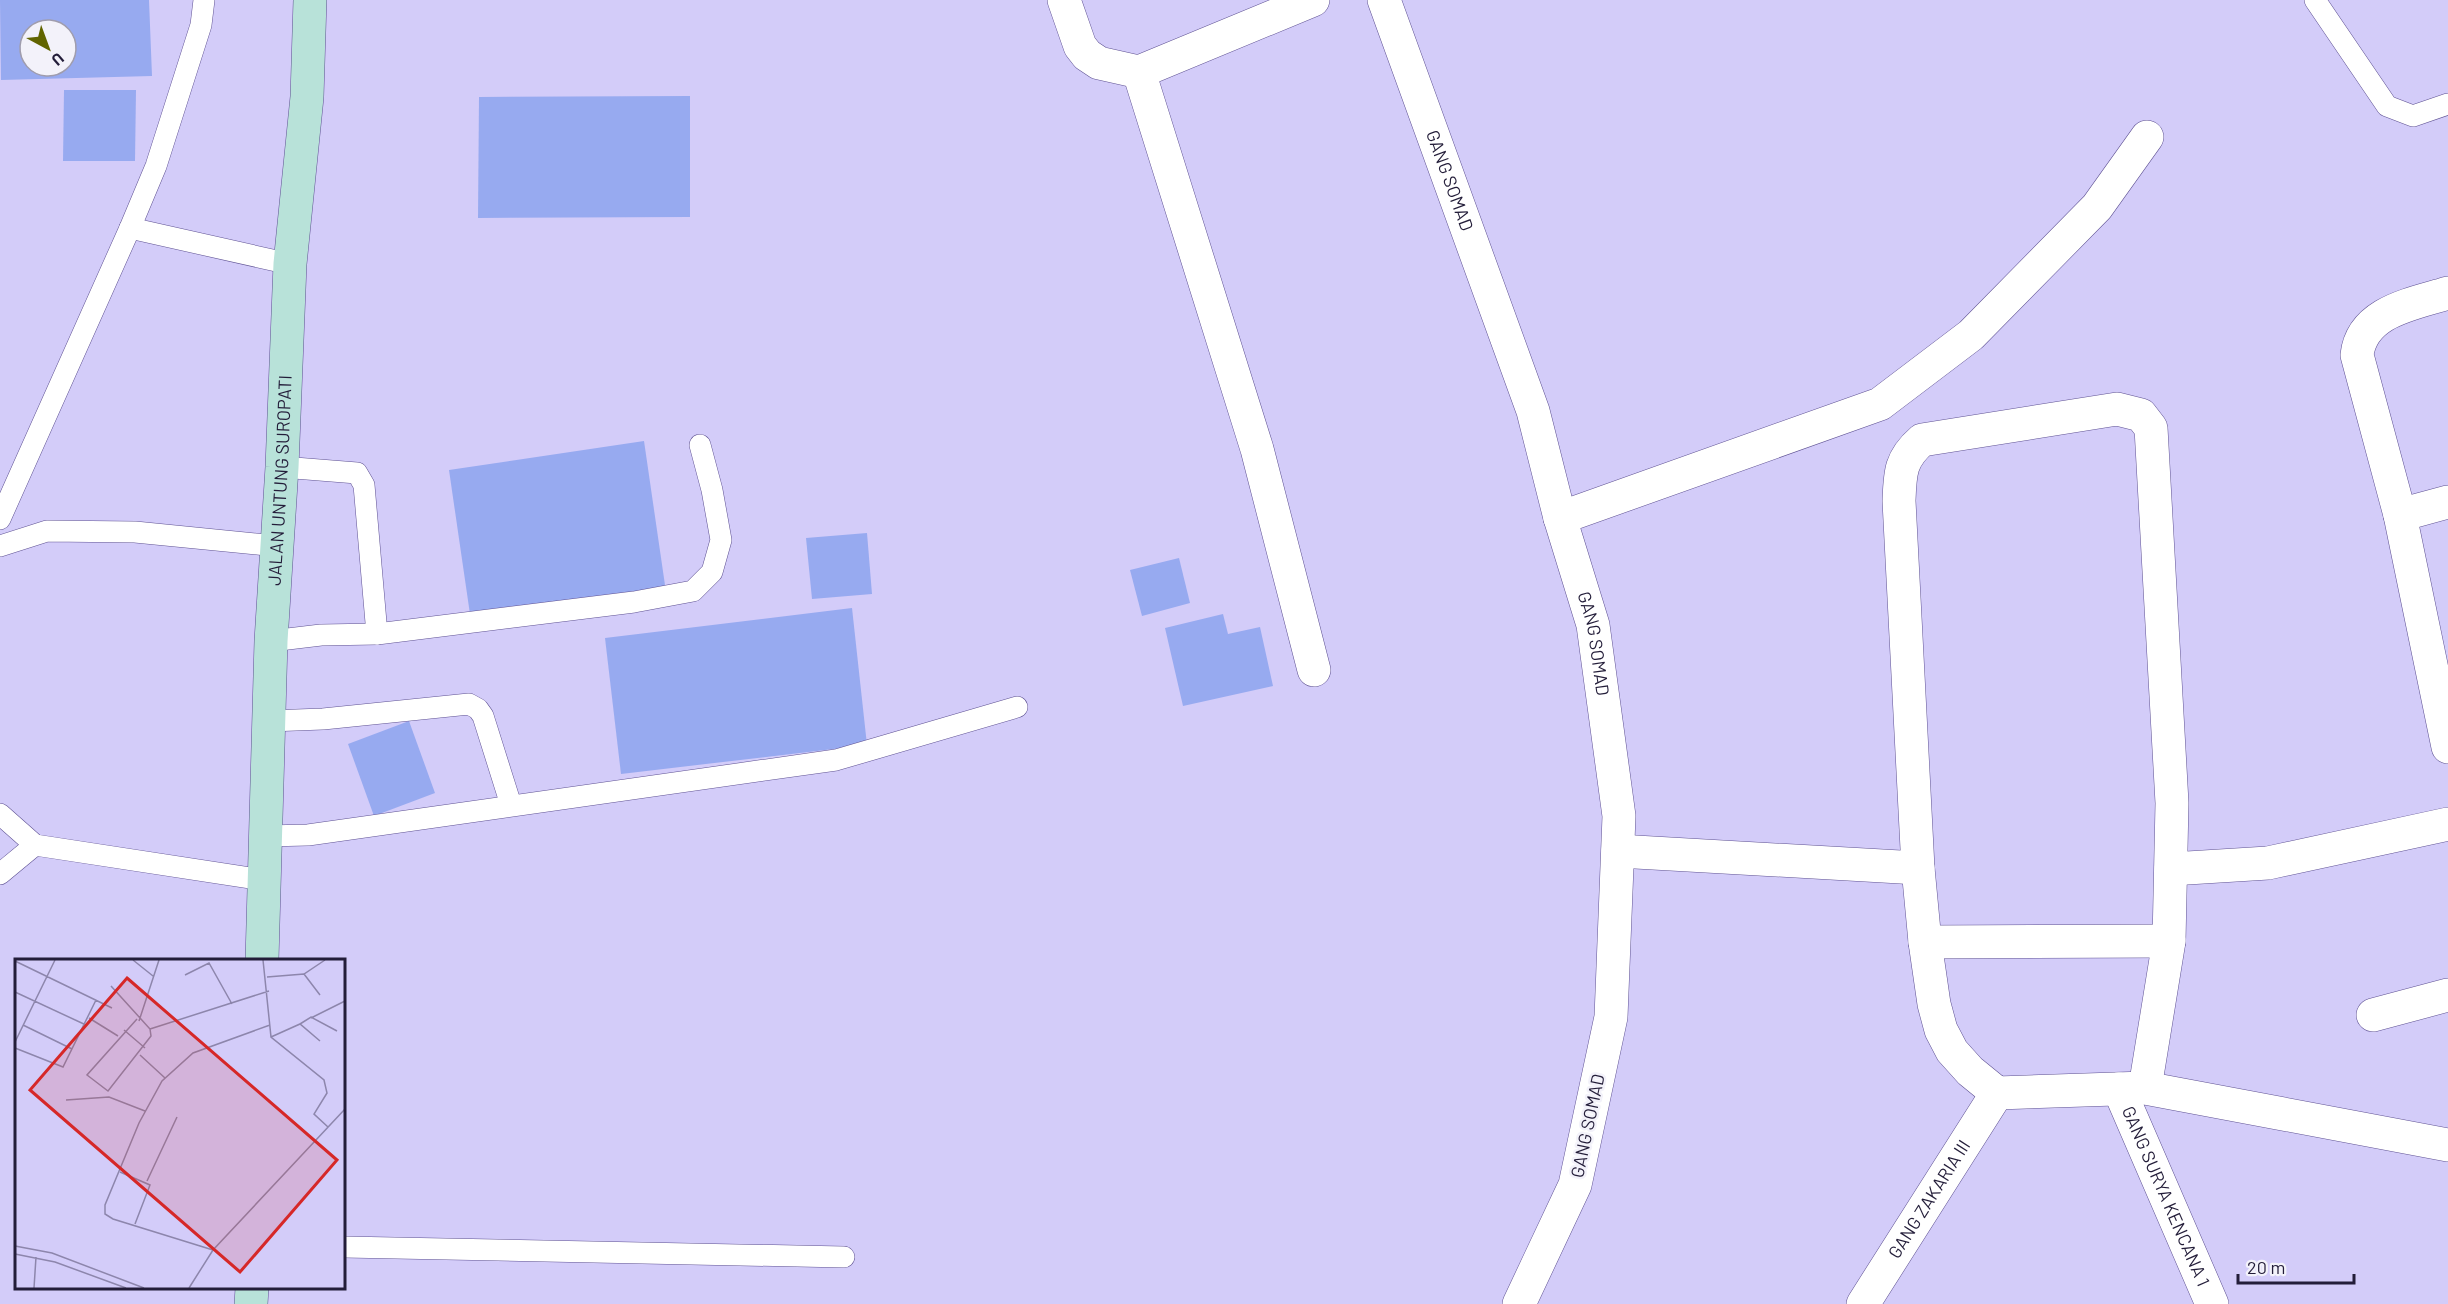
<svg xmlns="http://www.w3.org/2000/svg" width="2448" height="1304" font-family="Barlow,sans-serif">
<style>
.building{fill:#97aaf0;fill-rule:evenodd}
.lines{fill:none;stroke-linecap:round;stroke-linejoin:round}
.lane-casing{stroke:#5f5293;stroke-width:22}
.street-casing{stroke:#5f5293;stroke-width:34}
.secondary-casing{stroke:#5f5293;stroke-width:34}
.lane{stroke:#fff;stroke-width:21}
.street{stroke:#fff;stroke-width:33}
.secondary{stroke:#b8e2d9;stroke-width:33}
.labels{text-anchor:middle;stroke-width:5;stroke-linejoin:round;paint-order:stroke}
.street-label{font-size:18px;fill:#231d39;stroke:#f3f2fa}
.inset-road{fill:none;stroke:#8d86ac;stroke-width:1.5}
.view{fill:#d62828;fill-opacity:0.15;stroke:#d62828;stroke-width:3}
.inset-edge{fill:none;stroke:#231d39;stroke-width:3}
</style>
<rect width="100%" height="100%" fill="#d3ccf9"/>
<g class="building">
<path d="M0,0H149L152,76L1,80ZM30,30H66V66H30Z"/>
<path d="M64,90H136L135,161H63Z"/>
<path d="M690,96V217L478,218L479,97Z"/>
<path d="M644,441L666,592L471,621L449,470Z"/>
<path d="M867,533L872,594L812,599L806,538Z"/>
<path d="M1179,558L1190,603L1142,616L1130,570Z"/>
<path d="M852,608L867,745L621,774L605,638Z"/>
<path d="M1223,614L1228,634L1260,627L1273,686L1183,706L1165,628Z"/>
<path d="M409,721L435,793L374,816L348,744Z"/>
</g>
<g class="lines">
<defs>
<g id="lane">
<path d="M204,0L201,25L156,166L130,228L290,264"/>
<path d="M2315,0L2387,106L2413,116L2448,104"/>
<path d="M282,467L357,473L364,485L377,634"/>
<path d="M0,519L130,228"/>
<path d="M0,546L47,531L135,532L277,546"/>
<path d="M271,641L321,635L377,634L634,602L693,591L712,572L721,540L712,490L700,445"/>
<path d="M269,721L323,719L469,704L478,709L483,716L511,805"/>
<path d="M0,814L35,845L264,880"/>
<path d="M266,836L308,835L836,760L1017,707"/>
<path d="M0,874L35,845"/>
<path d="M344,1247L844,1257"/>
</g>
<g id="street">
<path d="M1064,0L1080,46L1087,55L1099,63L1139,72L1313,0"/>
<path id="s1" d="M1384,0L1533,411L1560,518L1593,625L1619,816L1611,1017L1575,1185L1519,1304"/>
<path d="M1139,72L1257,449L1314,670"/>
<path d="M2448,293C2413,304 2362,311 2357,355L2400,515L2448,747"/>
<path d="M2400,515L2448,502"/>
<path d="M1560,518L1880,404L1971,335L2097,207L2147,137"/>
<path d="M1618,851L1918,868"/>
<path d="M2171,869L2268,863L2448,824"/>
<path d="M1925,942L2169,941"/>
<path d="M2373,1015L2448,995"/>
<path d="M2145,1088L2169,941L2172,803L2151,428L2141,415L2117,409L1922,440C1900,459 1900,473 1899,501L1918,868L1925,942L1934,1004L1941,1030L1952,1051L1970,1071L1997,1093L2145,1088L2448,1145"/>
<path id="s2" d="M2119,1089L2212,1304"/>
<path id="s3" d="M1863,1304L1997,1093"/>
</g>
<g id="secondary">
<path id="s4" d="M262,960L271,641L282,467L290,264L307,97L310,0"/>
<path d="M251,1304L252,1288"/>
</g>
</defs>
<use href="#lane" class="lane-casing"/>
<use href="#street" class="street-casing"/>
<use href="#secondary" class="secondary-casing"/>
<use href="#lane" class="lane"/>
<use href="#street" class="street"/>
<use href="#secondary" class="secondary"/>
</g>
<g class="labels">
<g class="street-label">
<text dy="6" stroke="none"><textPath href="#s1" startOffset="192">GANG SOMAD</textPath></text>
<text dy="6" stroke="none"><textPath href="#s4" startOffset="480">JALAN UNTUNG SUROPATI</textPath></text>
<text dy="6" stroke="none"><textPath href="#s1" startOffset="678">GANG SOMAD</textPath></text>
<text transform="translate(1588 1126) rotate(-78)" y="6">GANG SOMAD</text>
<text dy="6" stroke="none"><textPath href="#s2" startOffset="117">GANG SURYA KENCANA 1</textPath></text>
<text dy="6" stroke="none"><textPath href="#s3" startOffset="124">GANG ZAKARIA III</textPath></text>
</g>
</g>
<g transform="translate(15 959)">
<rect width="330" height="330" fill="#d3ccf9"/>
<path class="inset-road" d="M118,1L138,17M248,1L256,78L309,121L312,134L299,155L313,168M0,2L97,49M289,15L305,36M170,16L194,4L217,45M252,18L289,15L310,1M96,27L135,70L136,77L93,132L72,116L122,60M0,33L71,66M74,59L103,77M296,59L330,42M124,62L144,1M285,65L296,58L322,72M8,66L57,90M135,70L254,32M109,71L130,89M256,78L285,65L305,82M0,83L40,1M0,89L48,108L81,41M125,96L150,119M51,141L94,138L130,152M105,213L135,226L120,265M132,222L162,158M0,287L37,294L129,329M198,291L98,260L90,255V246L124,164L147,122L178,94L255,66M0,295L40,303L111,329M19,329L21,298M174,329L198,291L330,150"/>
<path class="view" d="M112,19L322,201L225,313L15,131Z"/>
<rect width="330" height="330" class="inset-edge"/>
</g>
<g transform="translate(48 48) rotate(139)"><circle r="28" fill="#f3f2fa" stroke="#a09dad" stroke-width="1.5"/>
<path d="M0-4.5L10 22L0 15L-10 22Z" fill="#616400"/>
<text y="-9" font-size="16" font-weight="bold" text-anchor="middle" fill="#231d39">U</text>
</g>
<path d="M2238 1274v9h116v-9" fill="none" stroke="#231d39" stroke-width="3"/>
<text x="2247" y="1274" font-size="18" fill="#231d39" stroke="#f3f2fa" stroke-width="4.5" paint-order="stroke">20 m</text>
</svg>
